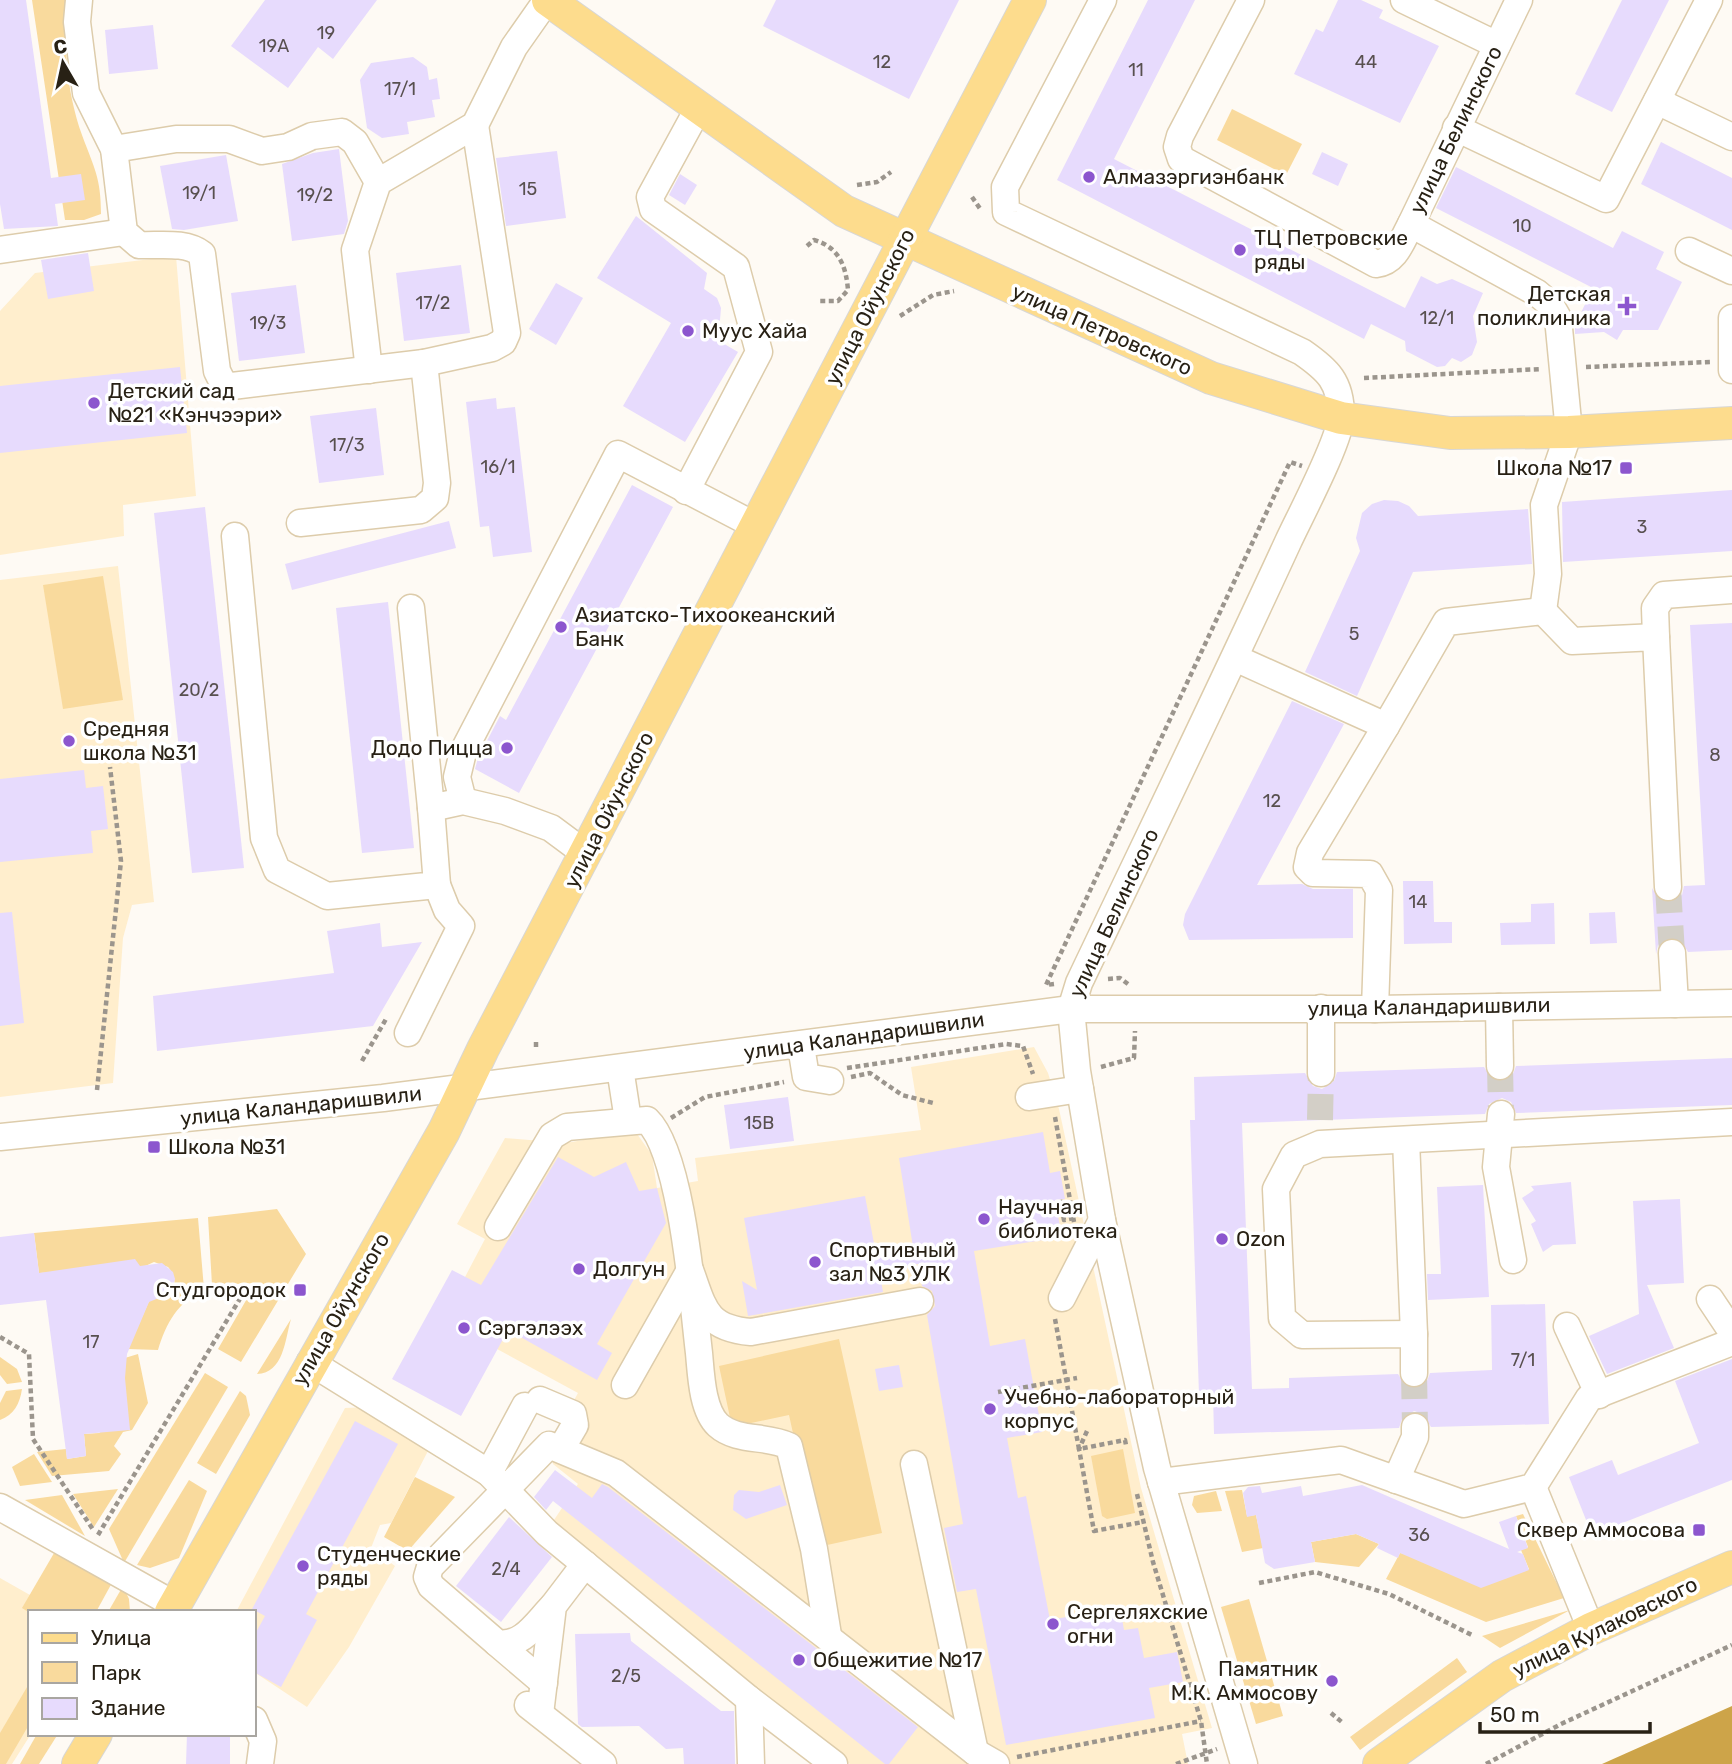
<svg xmlns="http://www.w3.org/2000/svg" width="1732" height="1764" font-family="Rubik,sans-serif">
<style>
.built{fill:#ffeecd}
.green{fill:#f9da9d}
.water{fill:#cda449}
.building{fill:#e7dbfd}
.lines{fill:none;stroke-linecap:round;stroke-linejoin:round}
.minor-tunnel{stroke:#d3cfc7;stroke-width:26;stroke-dasharray:26 13;stroke-linecap:butt}
.minor-casing{stroke:#ddccab;stroke-width:29}
.major-casing{stroke:#d8d7d5;stroke-width:34}
.path{stroke:#9b958d;stroke-width:4.5;stroke-dasharray:5 3.5;stroke-linecap:butt}
.minor{stroke:#fff;stroke-width:26}
.major{stroke:#fddc8d;stroke-width:32}
.poi-dot{fill:#8c56ce;stroke:#fff;stroke-width:2.5}
.labels{text-anchor:middle;stroke-width:7;stroke-linejoin:round;paint-order:stroke}
.number-label{font-size:18px;fill:#58504f}
.street-label{font-size:21px;fill:#282115;stroke:#fff}
.poi-label{font-size:21px;fill:#282115;stroke:#fff;text-anchor:start}
</style>
<rect width="100%" height="100%" fill="#fefaf4"/>
<g class="built">
<path d="M176,256L196,496L123,505L124,536L0,555V311L35,273Z"/>
<path d="M118,566L154,902L132,905L123,938L113,1083L0,1097V580Z"/>
<path d="M1034,1047L1048,1073L1059,1109L1141,1488L1212,1728L1182,1734L1188,1764H850L550,1526L578,1484L553,1464L549,1446L578,1393L497,1349L465,1277L485,1239L457,1224L505,1138L566,1143L635,1131L652,1155L657,1188L698,1181L695,1158L921,1130L911,1067Z"/>
<path d="M369,1407L430,1447L391,1523L380,1525L371,1548L395,1566L349,1647L307,1707L254,1672V1612H236L345,1408Z"/>
<path d="M0,1578L60,1612H30L31,1734L12,1764H0Z"/>
</g>
<g class="green">
<path d="M32,0H70C62,44 67,92 82,135C94,168 101,177 101,214L84,220H65Z"/>
<path d="M1232,109L1302,144L1286,175L1217,140Z"/>
<path d="M103,576L123,700L63,709L43,585Z"/>
<path d="M277,1209L306,1254L241,1362L218,1349L256,1283L212,1285L208,1217Z"/>
<path d="M198,1218L204,1289C178,1302 166,1323 158,1350L128,1349L150,1299L165,1298C176,1289 178,1278 168,1267L154,1262L141,1268L39,1273L34,1233Z"/>
<path d="M291,1319C285,1339 284,1373 257,1374Z"/>
<path d="M839,1339L882,1533L818,1547L789,1415L732,1427L719,1366Z"/>
<path d="M138,1354L148,1403L132,1430L123,1432L114,1446L121,1454L109,1471L52,1476L37,1452L66,1449L67,1459L86,1456L84,1434L99,1433L118,1420L115,1361Z"/>
<path d="M0,1357L17,1369L22,1382L7,1384L0,1375Z"/>
<path d="M205,1373L228,1387L124,1563L109,1529Z"/>
<path d="M22,1389C20,1403 14,1415 0,1420V1403L6,1391Z"/>
<path d="M240,1391L246,1396L250,1415L216,1474L197,1463Z"/>
<path d="M1123,1449L1135,1513L1107,1519L1102,1516L1091,1456Z"/>
<path d="M34,1454L52,1482L20,1486L12,1467Z"/>
<path d="M415,1477L455,1497L408,1551L384,1537Z"/>
<path d="M189,1480L207,1491L179,1558L150,1568L137,1565Z"/>
<path d="M118,1489L94,1527L73,1494Z"/>
<path d="M1242,1490L1247,1516L1256,1515L1263,1548L1242,1552L1225,1491Z"/>
<path d="M1216,1491L1222,1511L1197,1513L1192,1505L1194,1496Z"/>
<path d="M62,1495L85,1536L25,1500Z"/>
<path d="M1523,1514L1564,1598L1486,1622L1386,1579L1400,1553L1529,1569L1521,1550L1528,1547L1516,1516Z"/>
<path d="M1356,1534L1379,1544L1359,1567L1315,1562L1311,1542Z"/>
<path d="M57,1548L113,1581L96,1612L30,1613L22,1608Z"/>
<path d="M123,1586L129,1599L130,1612H108Z"/>
<path d="M1249,1599L1283,1716L1256,1724L1221,1607Z"/>
<path d="M1570,1610L1500,1648L1482,1636Z"/>
<path d="M1457,1658L1467,1672L1360,1750L1350,1737Z"/>
<path d="M30,1682V1723L6,1764H0V1733Z"/>
<path d="M37,1734H58L39,1764H20Z"/>
</g>
<path class="water" d="M1732,1706V1764H1602Z"/>
<g class="building">
<path d="M0,0H26L51,178L81,174L85,200L55,204L58,226L4,229L0,204Z"/>
<path d="M265,0H377L333,59L318,47L288,88L231,46Z"/>
<path d="M776,0H959L909,99L763,26Z"/>
<path d="M1148,0H1195L1114,159L1405,308L1421,276L1437,284L1452,279L1483,293L1473,316L1477,342L1472,355L1461,362L1452,358L1445,366L1437,367L1406,351L1405,341L1371,324L1364,339L1057,180Z"/>
<path d="M1338,0H1361L1383,10L1379,18L1439,46L1400,123L1294,74L1316,29L1323,32Z"/>
<path d="M1622,0H1669L1612,112L1575,94Z"/>
<path d="M153,25L158,69L109,74L105,30Z"/>
<path d="M413,57L427,67L429,80L437,78L440,99L432,100L435,117L407,122L409,134L382,138L367,128L360,80L371,63Z"/>
<path d="M1661,142L1732,178V230L1641,184Z"/>
<path d="M339,149L348,221L344,234L292,241L282,164L313,153Z"/>
<path d="M557,151L566,218L506,226L496,158Z"/>
<path d="M1322,152L1348,164L1338,186L1312,174Z"/>
<path d="M226,155L238,221L184,230L172,229L160,166Z"/>
<path d="M1456,167L1613,248L1622,231L1664,252L1656,269L1682,282L1658,330H1623L1617,340L1604,332L1575,334V325L1593,288L1436,208Z"/>
<path d="M680,174L697,185L685,205L669,195Z"/>
<path d="M636,216L707,273L704,289L717,298L721,308L720,320L709,335L738,352L685,442L623,406L671,323L597,278Z"/>
<path d="M88,253L94,291L48,299L41,260Z"/>
<path d="M461,265L470,333L404,341L396,273Z"/>
<path d="M556,283L583,298L556,345L529,329Z"/>
<path d="M296,285L305,353L239,361L231,293Z"/>
<path d="M180,367L187,433L0,453V386Z"/>
<path d="M496,398L497,409L515,407L532,552L493,557L489,526L480,527L466,402Z"/>
<path d="M376,408L384,475L319,483L310,416Z"/>
<path d="M632,485L673,507L519,793L475,769L478,758L500,716L506,720Z"/>
<path d="M1732,490V551L1563,562L1562,502Z"/>
<path d="M1384,500L1398,501L1409,506L1418,516L1528,509L1532,564L1413,572L1357,696L1305,672L1360,551L1356,538L1362,513L1372,504Z"/>
<path d="M205,507L244,868L192,873L154,513Z"/>
<path d="M449,521L456,548L292,590L285,564Z"/>
<path d="M388,602L414,848L362,853L336,608Z"/>
<path d="M1732,623V950L1688,952L1680,939L1670,937L1658,945L1656,954L1652,888L1660,901L1669,903L1682,895L1684,886L1705,885L1690,625Z"/>
<path d="M1292,701L1344,724L1257,885L1302,884L1313,889H1353V938L1189,940L1183,925L1185,914Z"/>
<path d="M84,770L86,788L103,786L108,829L91,831L93,853L0,862V779Z"/>
<path d="M1403,881H1433L1434,922H1452V943L1404,944Z"/>
<path d="M1554,903L1555,944L1501,945L1500,923L1531,922V904Z"/>
<path d="M12,912L24,1023L0,1026V913Z"/>
<path d="M1615,912L1617,943L1590,944L1589,913Z"/>
<path d="M380,923L382,947L422,942L373,1026L157,1051L153,996L334,973L327,931Z"/>
<path d="M1732,1058V1105L1516,1113L1511,1102L1502,1098L1489,1104L1485,1114L1242,1123L1252,1389L1289,1388V1378L1398,1374L1406,1386L1415,1389L1427,1381L1430,1373L1492,1370L1491,1305L1545,1304L1549,1424L1431,1427L1423,1414L1414,1411L1402,1419L1399,1428L1214,1434L1213,1395H1199L1190,1120H1195L1194,1077L1305,1073L1313,1086L1322,1089L1334,1081L1337,1072L1484,1067L1492,1079L1501,1082L1513,1074L1516,1066Z"/>
<path d="M788,1097L794,1141L730,1149L724,1105Z"/>
<path d="M1043,1132L1050,1173L1060,1171L1065,1199L1055,1200L1062,1237L974,1251L990,1346L1025,1339L1042,1432L1007,1438L1018,1498L1026,1496L1050,1620L1120,1607L1124,1630L1138,1628L1144,1658L1177,1652L1183,1682L1149,1688L1155,1718L1006,1745L976,1589L957,1592L944,1528L963,1524L927,1315L935,1306L932,1291L922,1286L918,1264L879,1270L883,1292L748,1316L742,1281L757,1290L744,1218L865,1196L876,1254L913,1247L899,1158Z"/>
<path d="M558,1157L594,1177L626,1162L639,1191L657,1188L666,1223L597,1344L612,1353L597,1380L508,1330L461,1416L392,1379L452,1270L481,1285Z"/>
<path d="M1571,1182L1576,1244L1553,1245L1543,1252L1531,1224L1536,1221L1522,1198L1534,1190L1531,1186Z"/>
<path d="M1483,1185L1489,1297L1428,1300L1427,1274H1441L1437,1187Z"/>
<path d="M1680,1199L1684,1283L1647,1285L1674,1348L1607,1374L1589,1336L1639,1314L1633,1201Z"/>
<path d="M34,1233L39,1273L135,1259L140,1266L162,1263L173,1272L175,1279L171,1293L149,1302L127,1354L125,1378L130,1430L84,1434L86,1456L67,1459L46,1300L0,1305V1237Z"/>
<path d="M1732,1359V1480L1592,1535L1569,1477L1612,1460L1618,1475L1699,1443L1675,1381Z"/>
<path d="M899,1365L903,1387L879,1391L875,1369Z"/>
<path d="M355,1421L398,1444L306,1614L317,1620L281,1687L254,1672V1636L265,1616L252,1609Z"/>
<path d="M555,1470L592,1498L602,1484L608,1487L918,1727L889,1764H885L553,1501L546,1510L534,1497Z"/>
<path d="M780,1485L787,1505L746,1519L733,1510L734,1495L739,1490L759,1492Z"/>
<path d="M1362,1485L1509,1549L1499,1522L1516,1516L1528,1548L1517,1552L1523,1554L1529,1570L1481,1588L1400,1553L1398,1558L1377,1548L1379,1544L1356,1534L1311,1542L1315,1562L1274,1569L1265,1563L1256,1515L1247,1517L1243,1493L1248,1487L1260,1486L1262,1493L1301,1486L1303,1496Z"/>
<path d="M509,1517L552,1557L501,1622L456,1586Z"/>
<path d="M630,1633L631,1641L721,1711H734L735,1764H684L683,1748L666,1749L639,1726L582,1727L578,1724L575,1634Z"/>
<path d="M187,1734H230V1764H186Z"/>
</g>
<g class="lines">
<g class="minor-tunnel">
<path d="M1668,887L1672,953"/>
<path d="M1500,1066L1501,1114"/>
<path d="M1320,1120L1321,1073"/>
<path d="M1414,1373L1415,1427"/>
</g>
<defs>
<g id="minor">
<path d="M79,0L77,22L86,93L114,149L124,232L139,245C159,246 185,241 202,254L217,371L223,383L232,386L424,363L492,348L503,342L507,333L475,125"/>
<path d="M1103,0L1005,187L1006,212L1302,352C1328,370 1341,382 1341,416C1341,439 1299,518 1288,542C1220,690 1149,836 1079,983L1071,1009L1077,1071L1102,1220L1157,1468L1244,1764"/>
<path d="M1251,0L1180,136L1177,147L1181,159L1376,264C1396,262 1402,240 1411,224"/>
<path d="M1404,0L1497,45"/>
<path d="M1519,0L1411,224L1537,293L1550,304L1558,318L1569,432L1544,505L1548,574L1543,611"/>
<path d="M1657,101L1732,137"/>
<path d="M1456,128L1606,199L1709,0"/>
<path d="M114,149L176,139H229L262,151L288,147L312,136L342,132L355,142L378,182"/>
<path d="M0,250L124,232"/>
<path d="M1689,251L1732,271"/>
<path d="M1732,318V370"/>
<path d="M369,370L355,250L378,182L475,125L514,47L547,0"/>
<path d="M686,491L759,352L736,267L653,209L650,197L698,109"/>
<path d="M300,523L421,510L435,498L437,483L424,363"/>
<path d="M235,536L264,838L277,870L327,896L437,885L431,808"/>
<path d="M411,608L431,808L463,801L505,811L551,828L586,854"/>
<path d="M1656,637L1655,608L1664,595L1732,590"/>
<path d="M1235,658L1386,726L1310,853L1307,867L1313,873L1370,874L1379,890L1375,1009"/>
<path d="M1386,726L1446,622L1543,611L1572,641L1656,637L1668,887"/>
<path d="M463,801L457,777L463,752L618,454L756,526"/>
<path d="M1672,953L1675,1004"/>
<path d="M1499,1007L1500,1066"/>
<path d="M408,1033L461,926L447,910L437,885"/>
<path d="M801,1046L806,1077L830,1081"/>
<path d="M620,1068L628,1120"/>
<path d="M1321,1073V1008"/>
<path d="M1029,1097L1080,1089"/>
<path d="M1501,1114L1496,1167L1513,1260"/>
<path d="M0,1137L383,1098L1071,1009H1375L1732,1003"/>
<path d="M1406,1140L1414,1334"/>
<path d="M498,1227L552,1136L567,1127L647,1120C682,1153 693,1303 699,1353C701,1374 702,1410 718,1425C737,1442 766,1435 789,1446L814,1549L828,1635"/>
<path d="M1062,1298L1102,1220"/>
<path d="M1710,1299L1732,1332"/>
<path d="M1567,1326L1599,1395"/>
<path d="M310,1362L489,1473L547,1533L749,1699L834,1764"/>
<path d="M1414,1373V1334L1302,1335L1282,1318L1276,1189L1294,1155L1320,1144L1732,1122"/>
<path d="M625,1385L690,1270C704,1308 705,1328 751,1332L920,1301"/>
<path d="M540,1400L573,1414L575,1425L561,1449"/>
<path d="M914,1464L975,1752"/>
<path d="M489,1473L525,1406"/>
<path d="M1396,1480L1415,1437V1427"/>
<path d="M1161,1482L1341,1460L1464,1504L1533,1487L1589,1398L1732,1342"/>
<path d="M1533,1487L1591,1629"/>
<path d="M0,1507L175,1605"/>
<path d="M553,1606C536,1623 523,1647 497,1643L431,1586L427,1577L430,1567L549,1445L616,1473L975,1752L996,1764"/>
<path d="M497,1643L544,1683"/>
<path d="M749,1699L751,1764"/>
<path d="M528,1705L603,1764"/>
<path d="M540,1714L553,1606L585,1564"/>
<path d="M254,1720L263,1741L260,1764"/>
</g>
<g id="major">
<path d="M548,0L844,211L1211,378L1341,418L1450,433L1569,432L1732,423"/>
<path d="M171,1612L444,1131L483,1049L1030,0"/>
<path d="M78,1764L96,1734"/>
<path d="M1379,1764L1502,1676L1591,1629L1732,1567"/>
</g>
</defs>
<use href="#minor" class="minor-casing"/>
<use href="#major" class="major-casing"/>
<g class="path">
<path d="M857,185L877,182L891,172"/>
<path d="M972,197L981,210"/>
<path d="M807,246L814,240C839,247 846,266 848,290L838,301H820"/>
<path d="M900,316L933,295L954,291"/>
<path d="M1586,367L1710,362"/>
<path d="M1364,378L1542,369"/>
<path d="M1108,979L1120,978L1128,984"/>
<path d="M1054,984L1046,985L1290,462L1302,466"/>
<path d="M536,1047V1041"/>
<path d="M362,1061L386,1019"/>
<path d="M1101,1067L1134,1058L1135,1031"/>
<path d="M847,1068L1006,1044L1023,1046L1033,1074"/>
<path d="M851,1077L870,1073L902,1095L933,1103"/>
<path d="M97,1090L121,861L110,767"/>
<path d="M1055,1117L1074,1222"/>
<path d="M671,1118L705,1097L784,1082"/>
<path d="M1060,1200L1064,1220L1074,1218"/>
<path d="M1055,1319L1079,1449L1125,1440L1126,1445"/>
<path d="M0,1337L29,1354L33,1439L94,1531"/>
<path d="M998,1392L1077,1378"/>
<path d="M1087,1431L1079,1449L1094,1531L1143,1522"/>
<path d="M1137,1494L1153,1562L1201,1721L1207,1764"/>
<path d="M98,1535L244,1292"/>
<path d="M1259,1583L1315,1572L1389,1594L1474,1636"/>
<path d="M1331,1713L1343,1723"/>
<path d="M1017,1757L1201,1721"/>
<path d="M1176,1764L1217,1749"/>
<path d="M1486,1764L1561,1724L1732,1645"/>
</g>
<use href="#minor" class="minor"/>
<use href="#major" class="major"/>
</g>
<g class="poi-dot">
<circle cx="1089" cy="177" r="7"/>
<circle cx="1240" cy="250" r="7"/>
<path d="M1623.5 295.5h7v7h7v7h-7v7h-7v-7h-7v-7h7z"/>
<circle cx="688" cy="331" r="7"/>
<circle cx="94" cy="403" r="7"/>
<rect x="1619" y="461" width="14" height="14" rx="3.5"/>
<circle cx="561" cy="627" r="7"/>
<circle cx="69" cy="741" r="7"/>
<circle cx="507" cy="748" r="7"/>
<rect x="147" y="1140" width="14" height="14" rx="3.5"/>
<circle cx="984" cy="1219" r="7"/>
<circle cx="1222" cy="1239" r="7"/>
<circle cx="815" cy="1262" r="7"/>
<circle cx="579" cy="1269" r="7"/>
<rect x="293" y="1283" width="14" height="14" rx="3.5"/>
<circle cx="464" cy="1328" r="7"/>
<circle cx="990" cy="1409" r="7"/>
<rect x="1692" y="1523" width="14" height="14" rx="3.5"/>
<circle cx="303" cy="1566" r="7"/>
<circle cx="1053" cy="1624" r="7"/>
<circle cx="799" cy="1660" r="7"/>
<circle cx="1332" cy="1681" r="7"/>
</g>
<g class="labels">
<g class="number-label">
<text x="326" y="39">19</text>
<text x="274" y="52">19А</text>
<text x="882" y="68">12</text>
<text x="1366" y="68">44</text>
<text x="1136" y="76">11</text>
<text x="400" y="95">17/1</text>
<text x="528" y="195">15</text>
<text x="199" y="199">19/1</text>
<text x="315" y="201">19/2</text>
<text x="1522" y="232">10</text>
<text x="433" y="309">17/2</text>
<text x="1437" y="324">12/1</text>
<text x="268" y="329">19/3</text>
<text x="347" y="451">17/3</text>
<text x="498" y="473">16/1</text>
<text x="1642" y="533">3</text>
<text x="1354" y="640">5</text>
<text x="199" y="696">20/2</text>
<text x="1715" y="761">8</text>
<text x="1272" y="807">12</text>
<text x="1418" y="908">14</text>
<text x="759" y="1129">15В</text>
<text x="91" y="1348">17</text>
<text x="1523" y="1366">7/1</text>
<text x="1419" y="1541">36</text>
<text x="506" y="1575">2/4</text>
<text x="626" y="1682">2/5</text>
</g>
<g class="street-label">
<text transform="translate(1456 130) rotate(-64)" y="7">улица Белинского</text>
<text transform="translate(870 307) rotate(-63)" y="7">улица Ойунского</text>
<text transform="translate(1102 330) rotate(24)" y="7">улица Петровского</text>
<text transform="translate(609 810) rotate(-63)" y="7">улица Ойунского</text>
<text transform="translate(1114 913) rotate(-65)" y="7">улица Белинского</text>
<text transform="translate(1429 1007) rotate(-1)" y="7">улица Каландаришвили</text>
<text transform="translate(864 1036) rotate(-8)" y="7">улица Каландаришвили</text>
<text transform="translate(301 1106) rotate(-6)" y="7">улица Каландаришвили</text>
<text transform="translate(341 1309) rotate(-60)" y="7">улица Ойунского</text>
<text transform="translate(1605 1627) rotate(-26)" y="7">улица Кулаковского</text>
</g>
<g class="poi-label">
<text x="1103" y="184">Алмазэргиэнбанк</text>
<text x="1254" y="245">ТЦ Петровские<tspan x="1254" dy="24">ряды</tspan></text>
<text x="1611" y="301" text-anchor="end">Детская<tspan x="1611" dy="24">поликлиника</tspan></text>
<text x="702" y="338">Муус Хайа</text>
<text x="108" y="398">Детский сад<tspan x="108" dy="24">№21 «Кэнчээри»</tspan></text>
<text x="1612" y="475" text-anchor="end">Школа №17</text>
<text x="575" y="622">Азиатско-Тихоокеанский<tspan x="575" dy="24">Банк</tspan></text>
<text x="83" y="736">Средняя<tspan x="83" dy="24">школа №31</tspan></text>
<text x="493" y="755" text-anchor="end">Додо Пицца</text>
<text x="168" y="1154">Школа №31</text>
<text x="998" y="1214">Научная<tspan x="998" dy="24">библиотека</tspan></text>
<text x="1236" y="1246">Ozon</text>
<text x="829" y="1257">Спортивный<tspan x="829" dy="24">зал №3 УЛК</tspan></text>
<text x="593" y="1276">Долгун</text>
<text x="286" y="1297" text-anchor="end">Студгородок</text>
<text x="478" y="1335">Сэргэлээх</text>
<text x="1004" y="1404">Учебно-лабораторный<tspan x="1004" dy="24">корпус</tspan></text>
<text x="1685" y="1537" text-anchor="end">Сквер Аммосова</text>
<text x="317" y="1561">Студенческие<tspan x="317" dy="24">ряды</tspan></text>
<text x="1067" y="1619">Сергеляхские<tspan x="1067" dy="24">огни</tspan></text>
<text x="813" y="1667">Общежитие №17</text>
<text x="1318" y="1676" text-anchor="end">Памятник<tspan x="1318" dy="24">М.К. Аммосову</tspan></text>
</g>
</g>
<rect x="28" y="1610" width="228" height="126" fill="#ffffff" stroke="#a9a6a1" stroke-width="2"/>
<rect x="42" y="1633" width="35" height="10" fill="#fddc8d" stroke="#a9a6a1" stroke-width="2"/>
<text x="91" y="1645" font-size="21" fill="#282115">Улица</text>
<rect x="42" y="1662" width="35" height="21" fill="#f9da9d" stroke="#a9a6a1" stroke-width="2"/>
<text x="91" y="1680" font-size="21" fill="#282115">Парк</text>
<rect x="42" y="1698" width="35" height="21" fill="#e7dbfd" stroke="#a9a6a1" stroke-width="2"/>
<text x="91" y="1715" font-size="21" fill="#282115">Здание</text>
<g transform="translate(63 63) rotate(351)" stroke="#ffffff" stroke-width="5" paint-order="stroke">
<path d="M0-5L12 26L0 18L-12 26Z" fill="#282115"/>
<text y="-10" font-size="19" font-weight="bold" text-anchor="middle" fill="#282115">С</text>
</g>
<path d="M1480 1722v10h170v-10" fill="none" stroke="#282115" stroke-width="3.5"/>
<text x="1490" y="1722" font-size="21" fill="#282115" stroke="#ffffff" stroke-width="5" paint-order="stroke">50 m</text>
</svg>
